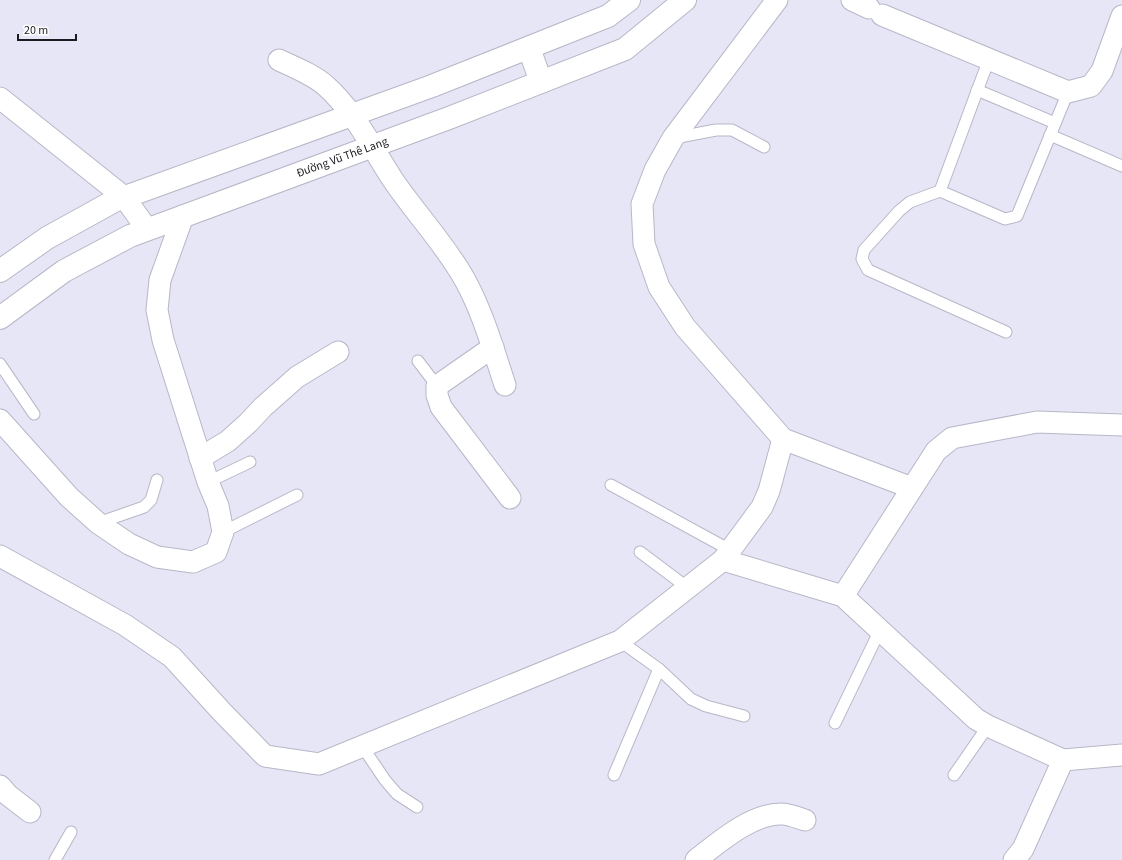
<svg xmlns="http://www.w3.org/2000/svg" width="1122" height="860" font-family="'Source Sans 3',sans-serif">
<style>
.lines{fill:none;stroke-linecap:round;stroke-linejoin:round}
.service-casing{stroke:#b7b7c7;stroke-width:13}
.minor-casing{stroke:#b7b7c7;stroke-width:23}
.tertiary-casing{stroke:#b7b7c7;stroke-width:24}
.service{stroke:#fff;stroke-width:11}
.minor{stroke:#fff;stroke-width:21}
.tertiary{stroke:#fff;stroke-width:22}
.labels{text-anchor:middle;stroke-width:3.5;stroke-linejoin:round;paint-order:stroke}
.street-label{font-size:12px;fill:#1c1b21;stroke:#fff}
</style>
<rect width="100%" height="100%" fill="#e6e6f7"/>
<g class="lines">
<defs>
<g id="service">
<path d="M989,59L940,191L1005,219L1017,216L1068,92"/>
<path d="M977,90L1055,123"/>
<path d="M1050,135L1122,166"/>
<path d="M674,138L716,130H732L764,147"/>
<path d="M940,191L910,202L899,211L864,250L862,259L868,270L1006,332"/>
<path d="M418,361L437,386"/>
<path d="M0,364L34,414"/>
<path d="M208,482L250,462"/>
<path d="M611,485L730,550"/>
<path d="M98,523L144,507L151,500L157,480"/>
<path d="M223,532L297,495"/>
<path d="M640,552L688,588"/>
<path d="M620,641L659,669L691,699L706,706L744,716"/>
<path d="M835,723L880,630"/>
<path d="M362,746L385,780L397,794L417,807"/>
<path d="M614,775L659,669"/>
<path d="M954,775L988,726"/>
<path d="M55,860L71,832"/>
</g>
<g id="minor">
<path d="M777,0L673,138L655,170L642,204L644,244L659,287L685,327L783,439L912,488"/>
<path d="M852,0L869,8"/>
<path d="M882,15L1068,92L1091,86L1102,71L1122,16"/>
<path d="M279,60C294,67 314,75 326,86C355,112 372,148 393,180C416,214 445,244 465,280C483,313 493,349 505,385"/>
<path d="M0,98L124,197L147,229"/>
<path d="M493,347L437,386V395L441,407L510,498"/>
<path d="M0,420L69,497L98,523L129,544L157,557L193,562L216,552L223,532L218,506L208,482L163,340L157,310L160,280L183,216"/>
<path d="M200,458L228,441L248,423L263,407L297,377L338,352"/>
<path d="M0,556L125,625L172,657L222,712L265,756L319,764L620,641L723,560L762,507L769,491L783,439"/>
<path d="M723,560L843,596L976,719L988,726L1063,760L1122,755"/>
<path d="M843,596L936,451L952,438L1037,422L1122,425"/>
<path d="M0,786L8,795L30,812"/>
<path d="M696,860C718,843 752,813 782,814C789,814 798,818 805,820"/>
<path d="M1014,860L1023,849L1063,760"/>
</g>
<g id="tertiary">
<path d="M529,48L541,82"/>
<path d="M0,271L47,238L114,201L432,86L608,16L629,0"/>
<path d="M0,318L64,271L130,236L449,118L625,49L685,0"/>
</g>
</defs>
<use href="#service" class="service-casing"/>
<use href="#minor" class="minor-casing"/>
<use href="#tertiary" class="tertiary-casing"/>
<use href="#service" class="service"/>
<use href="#minor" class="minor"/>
<use href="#tertiary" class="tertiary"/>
</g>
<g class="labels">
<g class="street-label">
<text transform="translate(342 157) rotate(-20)" y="4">Đường Vũ Thê Lang</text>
</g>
</g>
<path d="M18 34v6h58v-6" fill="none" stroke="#1c1b21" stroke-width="2"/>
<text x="24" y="34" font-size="12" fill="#1c1b21" stroke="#ffffff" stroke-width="3" paint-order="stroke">20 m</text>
</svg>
